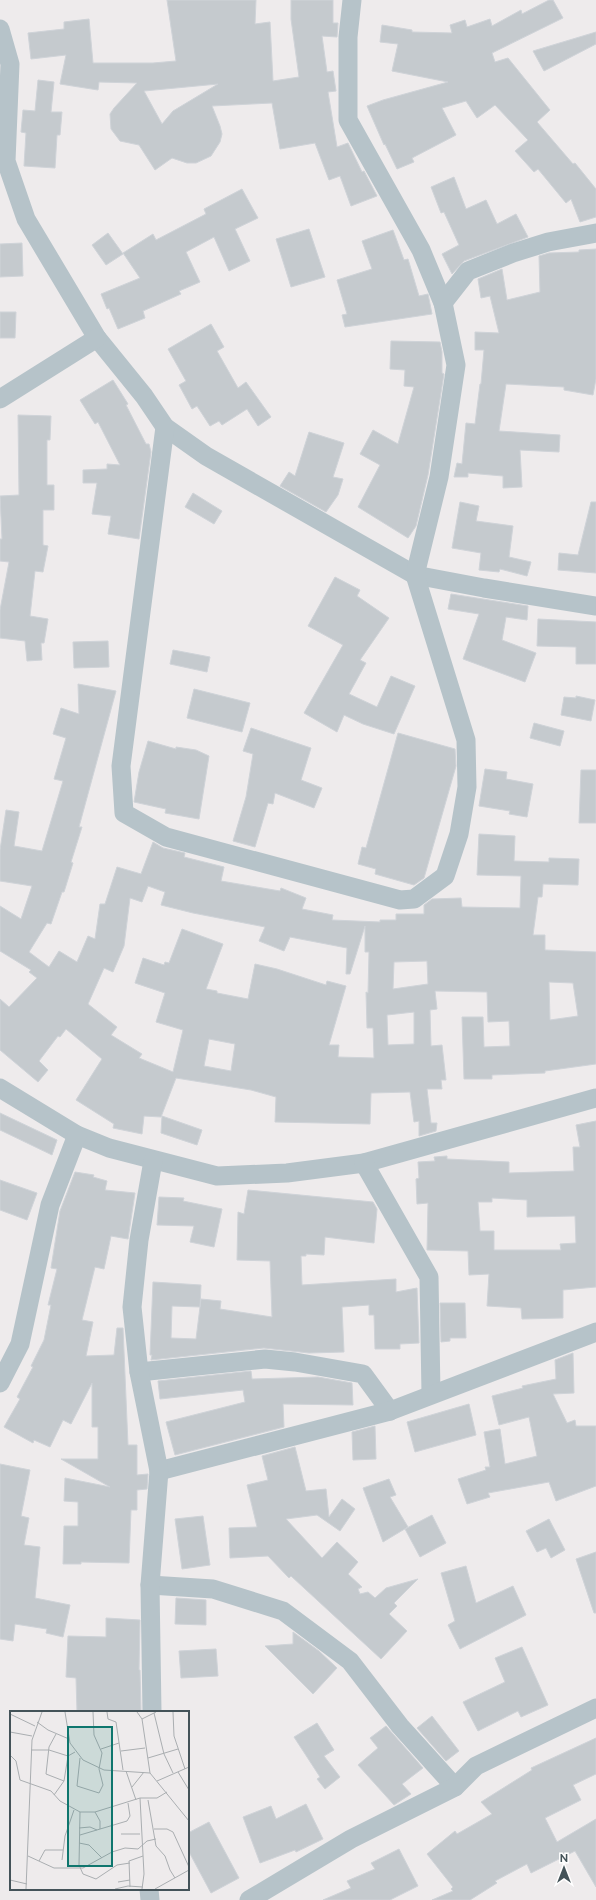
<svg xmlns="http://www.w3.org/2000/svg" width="596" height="1900" font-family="Raleway,sans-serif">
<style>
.building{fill:#c5cace;stroke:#cfd3d8;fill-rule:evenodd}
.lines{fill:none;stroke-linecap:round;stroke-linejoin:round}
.minor{stroke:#b6c3c9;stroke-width:19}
.inset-road{fill:none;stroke:#aaaeb1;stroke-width:1}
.view{fill:#0f766e;fill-opacity:0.15;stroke:#0f766e;stroke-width:2}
.inset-edge{fill:none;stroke:#445359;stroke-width:2}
</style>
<rect width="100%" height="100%" fill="#eeebec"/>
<g class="building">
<path d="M167,0H256L255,24L270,22L273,81L299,77L291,19V0H333V23H338L337,37L322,36L327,72L333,71L336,91L328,92L337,147L348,143L362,172L364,171L377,196L351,206L340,176L329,180L315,143L280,149L272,103L212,106L220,126L222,134L220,142L211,156L196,163H187L172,158L155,170L139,145L120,141L111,129L110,114L114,108L137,83L99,82L98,90L60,84L66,55L31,59L28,33L64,29V22L89,19L93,63H153L176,61ZM218,84L173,111L162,124L144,91Z"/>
<path d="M549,0H553L563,18L492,53L495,62L508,58L550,110L537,122L573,164L575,163L596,189V217L580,222L571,199L566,203L538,169L534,172L515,151L528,140L495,105L477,118L466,101L442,108L456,135L412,158L414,162L397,169L385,144L384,145L367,106L383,100L448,82L392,71L398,44L380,42L382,25L412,30V32L452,33L450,25L465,20L467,27L490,19L492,26L521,10L522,14Z"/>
<path d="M596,32V44L544,71L533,51Z"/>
<path d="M38,80L54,82L51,112H62L60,135H57L55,168L24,166L26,133L21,132L23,110L35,111Z"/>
<path d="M454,177L466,209L486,200L497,224L516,214L528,237L464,261L452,274L442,254L459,245L444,212L441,213L431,187Z"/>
<path d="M242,189L258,218L235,229L250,261L229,271L214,237L186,252L200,282L179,291L181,294L143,311L145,318L118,329L109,308L107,309L101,294L140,278L123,253L153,234L156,240L206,214L204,209Z"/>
<path d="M309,229L325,277L291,287L276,239Z"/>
<path d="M393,230L404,260L408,259L419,296L428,294L432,314L345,327L342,315L347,314L337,280L372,269L362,241Z"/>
<path d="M108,233L123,254L106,265L92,245Z"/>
<path d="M22,243L23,276L0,277V244Z"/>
<path d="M596,249V379L593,395L564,390V387L506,384L499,431L560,435L559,452L520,450L522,487L503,488V476L468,473V477H454L457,463L462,464L466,423L475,424L480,384H481L484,350H475V332L499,333L490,296L481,298L478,279L502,269L507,300L540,292L539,256L549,253L579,252V250Z"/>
<path d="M0,312H16L15,338H0Z"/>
<path d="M211,324L224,347L217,351L238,388L246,382L271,417L258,426L247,409L222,425L219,421L210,426L197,406L192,409L179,385L186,381L168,349Z"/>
<path d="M391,341L440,342L442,352V373L444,374L428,475L416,526L408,538L358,507L380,465L360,454L373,430L398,444L414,387L404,386L405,370L390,369Z"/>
<path d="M113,380L128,404L126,405L146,444H149L151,452L139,539L108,534L111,516L92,514L97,483H83V470L107,469V464L120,465L98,422L95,424L80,400Z"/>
<path d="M18,415L51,416L50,440H47V485H54V510H43V545L48,546L43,572L35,571L30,616L48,619L44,643H41L42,660L27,661L25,641L0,638V610L9,562L0,561V539H2L0,496L19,495Z"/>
<path d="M309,432L344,443L333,477L343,479L338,495L326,512L280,486L289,472L295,476Z"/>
<path d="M193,493L222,511L214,524L185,507Z"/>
<path d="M460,502L479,506L476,521L513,526L509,557L531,562L527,576L500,569L499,572L479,570L481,553L452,548Z"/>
<path d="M591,502H596V573L558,570L559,553L578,555Z"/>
<path d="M335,577L360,590L357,596L389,618L360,660L366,663L349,694L377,707L391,676L415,686L394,734L363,724L344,715L337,732L304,713L343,645L308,626Z"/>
<path d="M451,594L528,606L527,620L506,617L502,640L536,653L525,682L463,659L479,614L448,609Z"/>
<path d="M538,619L596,622V664H576V647L537,646Z"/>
<path d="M108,641L109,667L74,668L73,642Z"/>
<path d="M173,650L210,657L207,672L170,664Z"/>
<path d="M78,684L116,691L79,827H82L71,862L73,863L64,892H62L51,924L47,923L29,952L49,967L59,951L77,962L88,936L95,939L100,904H105L117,867L141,874L153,842L163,848L185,853L184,857L224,867L221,881L280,891L281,888L306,898L302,909L333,915L332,920L380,922V920H396V914H424V905L432,899L461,898L462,907L520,908L521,876L477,875L479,834L515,836L514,861L549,862V858L579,859L578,885L543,884L542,897H538L533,935H545V950L596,952V1064L545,1071V1073L492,1075V1079H464L462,1017H483L484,1047L510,1046L509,1021L488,1022L487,992L435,991L437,1009L430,1010L431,1046L442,1045L446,1080H441L442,1089H427L431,1123H437L436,1131L419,1136V1121L414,1122L410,1092L371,1093L370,1124L275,1122L276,1097L251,1090L176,1078L161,1117L144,1116L142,1134L113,1128L114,1124L76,1100L102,1059L66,1029L60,1037L58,1036L39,1061L48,1070L38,1082L0,1050V999L9,1007L37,978L29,972L31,970L0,951V906L21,919L32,886L0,881V850L6,810L19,812L14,846L42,851L63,781L54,779L66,738L53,734L61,708L79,714ZM148,886L165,892L161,905L193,913L265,927L259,941L284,951L290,937L347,948L346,974H350L365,926V952H369L368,993L366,992L367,1028H373L374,1058L338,1057L339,1045H329L346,986L327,981L326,985L277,969L255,964L248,999L217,993V991L206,989L223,944L182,929L169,963L165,962L164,965L143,958L135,983L165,993L156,1022L183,1030L173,1072L139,1058L142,1054L111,1035L117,1027L88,1004L104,968L113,972L124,946L130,898L142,902ZM427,961L428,984L393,989L394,962ZM549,982L573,983L578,1016L550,1020ZM414,1012V1044L388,1045L387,1015ZM209,1039L235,1044L231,1071L204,1066Z"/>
<path d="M194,689L250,703L242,732L187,718Z"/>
<path d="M576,696L595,700L591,721L561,715L564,697L576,698Z"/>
<path d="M534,723L564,731L560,746L530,738Z"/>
<path d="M251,728L311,748L301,780L322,788L314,808L275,793L273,804L268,803L255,847L233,841L246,797L253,754L243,751Z"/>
<path d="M398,733L455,749L456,766L424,878L414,885L375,874L376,869L358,864L362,847L366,848Z"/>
<path d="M148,741L176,749V747L196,750L209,756L199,819L165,813L166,809L134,802L139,772Z"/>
<path d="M485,769L507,772L506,779L533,784L527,817L509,814L510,811L479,806Z"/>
<path d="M581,770H596V823H579Z"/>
<path d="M0,1113L57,1140L52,1155L0,1130Z"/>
<path d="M162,1116L202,1130L197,1145L161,1133Z"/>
<path d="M596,1121V1287L563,1290V1318L522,1319L521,1308L487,1306L489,1274L469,1275L468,1251L427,1250L428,1203L417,1204L416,1179L419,1178L418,1162L435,1161L434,1157L447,1156V1159L509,1162V1173L574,1171L573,1147H580L576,1125ZM492,1198L527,1200V1217L575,1216L576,1243L560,1244L561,1250H494V1231H480L478,1202H492Z"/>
<path d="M75,1172L94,1175L93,1177L107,1181L105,1190L135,1193L128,1239L111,1236L104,1269L95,1267L82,1320L93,1322L86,1356L114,1355L117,1328H123L128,1445H137V1475L148,1474L147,1489L137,1490V1510H131L129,1563L81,1562V1564H63L64,1526H78V1502L64,1501L65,1478L110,1487L61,1459H98V1427H92V1383L71,1424L63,1420L50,1447L34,1440L33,1443L4,1427L20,1399L17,1397L33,1367L31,1366L44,1340L51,1305H48L57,1269L51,1268L60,1211Z"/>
<path d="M0,1180L37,1193L27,1220L0,1210Z"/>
<path d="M248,1190L373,1202L377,1209L374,1243L325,1237L324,1255L306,1254V1256H301L302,1285L396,1279V1292L417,1288L419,1343L400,1344V1349H375L374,1315H369V1305L342,1307L344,1352L309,1353L264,1348L151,1360L152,1355H150L153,1282L201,1285L200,1307L172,1306L171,1338L196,1339L201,1299L221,1301L220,1309L272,1317L270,1261L237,1260L238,1212L244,1214Z"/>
<path d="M159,1197L184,1198L183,1201L222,1209L214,1247L190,1242L194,1226L157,1225Z"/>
<path d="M440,1303H465L466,1338H450V1341L441,1342Z"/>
<path d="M573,1353L574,1393L553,1394L567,1423L575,1420L576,1426H596V1486L556,1501L549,1482L488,1493L490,1497L467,1504L458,1479L486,1470L485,1467H490L484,1432L500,1429L505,1464L537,1456L529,1417L499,1425L492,1396L523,1388L522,1386L556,1379L555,1360Z"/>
<path d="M251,1371L252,1379L318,1377L352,1383L353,1405L283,1404L284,1427L175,1455L166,1422L245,1402L243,1390L160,1399L158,1381Z"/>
<path d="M469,1404L476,1435L415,1452L407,1422Z"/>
<path d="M375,1426L376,1459L353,1460L352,1432Z"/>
<path d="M295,1447L306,1491L326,1489L329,1517L342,1499L355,1509L340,1531L317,1515L286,1519L322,1558L337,1542L358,1562L348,1574L362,1587L358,1589L360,1594L368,1592L375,1598L386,1588L418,1579L394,1603L397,1606L389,1614L407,1631L381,1659L291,1576L289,1578L268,1556L230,1558L229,1528L257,1527L247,1485L268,1480L262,1456Z"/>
<path d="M0,1464L30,1470L21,1516L29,1518L24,1545L40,1547L35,1598L70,1605L63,1637L46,1633L47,1629L15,1624L13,1641L0,1639Z"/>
<path d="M389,1479L396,1495L390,1497L408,1527L383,1542L363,1488Z"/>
<path d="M432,1515L446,1543L420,1557L405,1529Z"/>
<path d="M203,1516L210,1565L182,1569L175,1519Z"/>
<path d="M549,1519L565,1550L551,1558L546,1548L537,1552L526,1531Z"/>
<path d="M596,1552V1613H594L576,1559Z"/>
<path d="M466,1566L476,1603L513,1586L526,1615L460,1649L448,1625L455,1621L441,1573Z"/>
<path d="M176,1598L206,1600V1625L175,1624Z"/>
<path d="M106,1618L140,1620L139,1670H140L141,1712H77L76,1678L66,1677L68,1636L106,1637Z"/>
<path d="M293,1632L319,1651L337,1668L313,1694L265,1646L293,1644Z"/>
<path d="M522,1647L548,1705L521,1717L518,1711L478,1731L463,1702L505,1682L495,1658Z"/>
<path d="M216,1649L218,1676L181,1678L179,1651Z"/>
<path d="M432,1716L459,1751L446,1761L417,1728Z"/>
<path d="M317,1723L334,1750L324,1756L340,1777L325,1789L317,1779L320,1777L294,1737Z"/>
<path d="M386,1726L423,1768L402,1784L411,1794L394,1805L358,1765L378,1748L370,1738Z"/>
<path d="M596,1738V1774L573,1785L581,1800L545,1818L557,1842L596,1819V1887L575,1851L531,1873L527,1864L495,1881L497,1883L470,1900H432L453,1891L451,1889L453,1887L427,1854L455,1831L457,1834L492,1814L481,1802L532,1770L531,1768Z"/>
<path d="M306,1804L323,1839L296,1852L295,1850L260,1863L243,1817L271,1806L276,1819Z"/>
<path d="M209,1822L239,1878L211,1893L188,1850V1833Z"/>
<path d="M399,1849L418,1886L390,1900H323L351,1888L347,1881L375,1869L371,1863Z"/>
</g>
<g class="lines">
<g class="minor">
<path d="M0,29L10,64L6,161L26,219L97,338L144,396L165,427L206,456L415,575L484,588L596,606"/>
<path d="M443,303L468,271L513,253L548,242L596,233"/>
<path d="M0,399L97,338"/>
<path d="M165,427L121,766L124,813L166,837L400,900L414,899L445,876L459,834L467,787L466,740L415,575L439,477L456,365L443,303L421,250L348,120V37L352,0"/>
<path d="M0,1088L77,1135L109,1148L217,1176L287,1173L364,1163L596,1098"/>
<path d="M364,1163L429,1277L431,1394"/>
<path d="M139,1372L265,1359L295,1362L363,1374L390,1411"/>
<path d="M0,1383L20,1344L50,1205L77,1135"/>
<path d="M159,1471L390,1411L596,1332"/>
<path d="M150,1585L213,1589L283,1611L350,1661L400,1726L455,1787"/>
<path d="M152,1712L150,1585L159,1471L139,1372L132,1307L139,1240L153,1161"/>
<path d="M149,1889L150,1900"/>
<path d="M249,1900L351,1839L455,1787L476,1766L596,1708"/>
</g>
</g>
<g transform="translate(10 1711)">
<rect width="179" height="179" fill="#eeebec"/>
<path class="inset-road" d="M55,1L60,32L73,49L94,59L140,62M97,1L98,8L106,11L113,59M127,1L132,8L140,62L179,110M163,1L164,25L175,58M144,2L154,43L163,62M0,3L25,15M132,8L146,1M27,11L38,19L59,28M0,21L22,25M46,23L39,36L36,63L54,70M91,38L109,32M21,39H39L58,45L65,41M111,40L135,37M0,44L6,50L10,69L41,80L50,90L70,101H85L130,87H147L157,81M70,47L67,75L89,82L93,74L89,58L92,42L84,24L83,1M138,47L168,38M116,60L126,89M168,61L179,79M147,70L179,56M122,76L134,61M44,84L54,70L58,45M130,87L134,163L132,178M138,89L146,135L155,145L160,159L165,167M70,101L69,154L73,163L86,168L107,154L120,152M85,101L90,110V118M69,117L80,116L87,119M144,118H157L163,121L179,156M111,123H130M70,124L117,110L120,105L118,92M69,132L79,134L92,147M18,145L44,157H73L102,141L115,137L128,138L137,130L146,128M52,149L55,125L64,99M29,150L35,139H53M0,169L17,173M108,171L120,169M120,176L119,150L133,145M16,178L22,29L32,1M105,178L118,175L133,176M145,178L179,159"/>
<path class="view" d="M58,16H102V155H58Z"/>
<rect width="179" height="179" class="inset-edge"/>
</g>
<g transform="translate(564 1868)" stroke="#ffffff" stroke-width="3" paint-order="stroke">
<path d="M0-3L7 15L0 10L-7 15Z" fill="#445359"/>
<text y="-6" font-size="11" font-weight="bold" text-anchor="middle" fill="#445359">N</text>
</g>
</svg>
